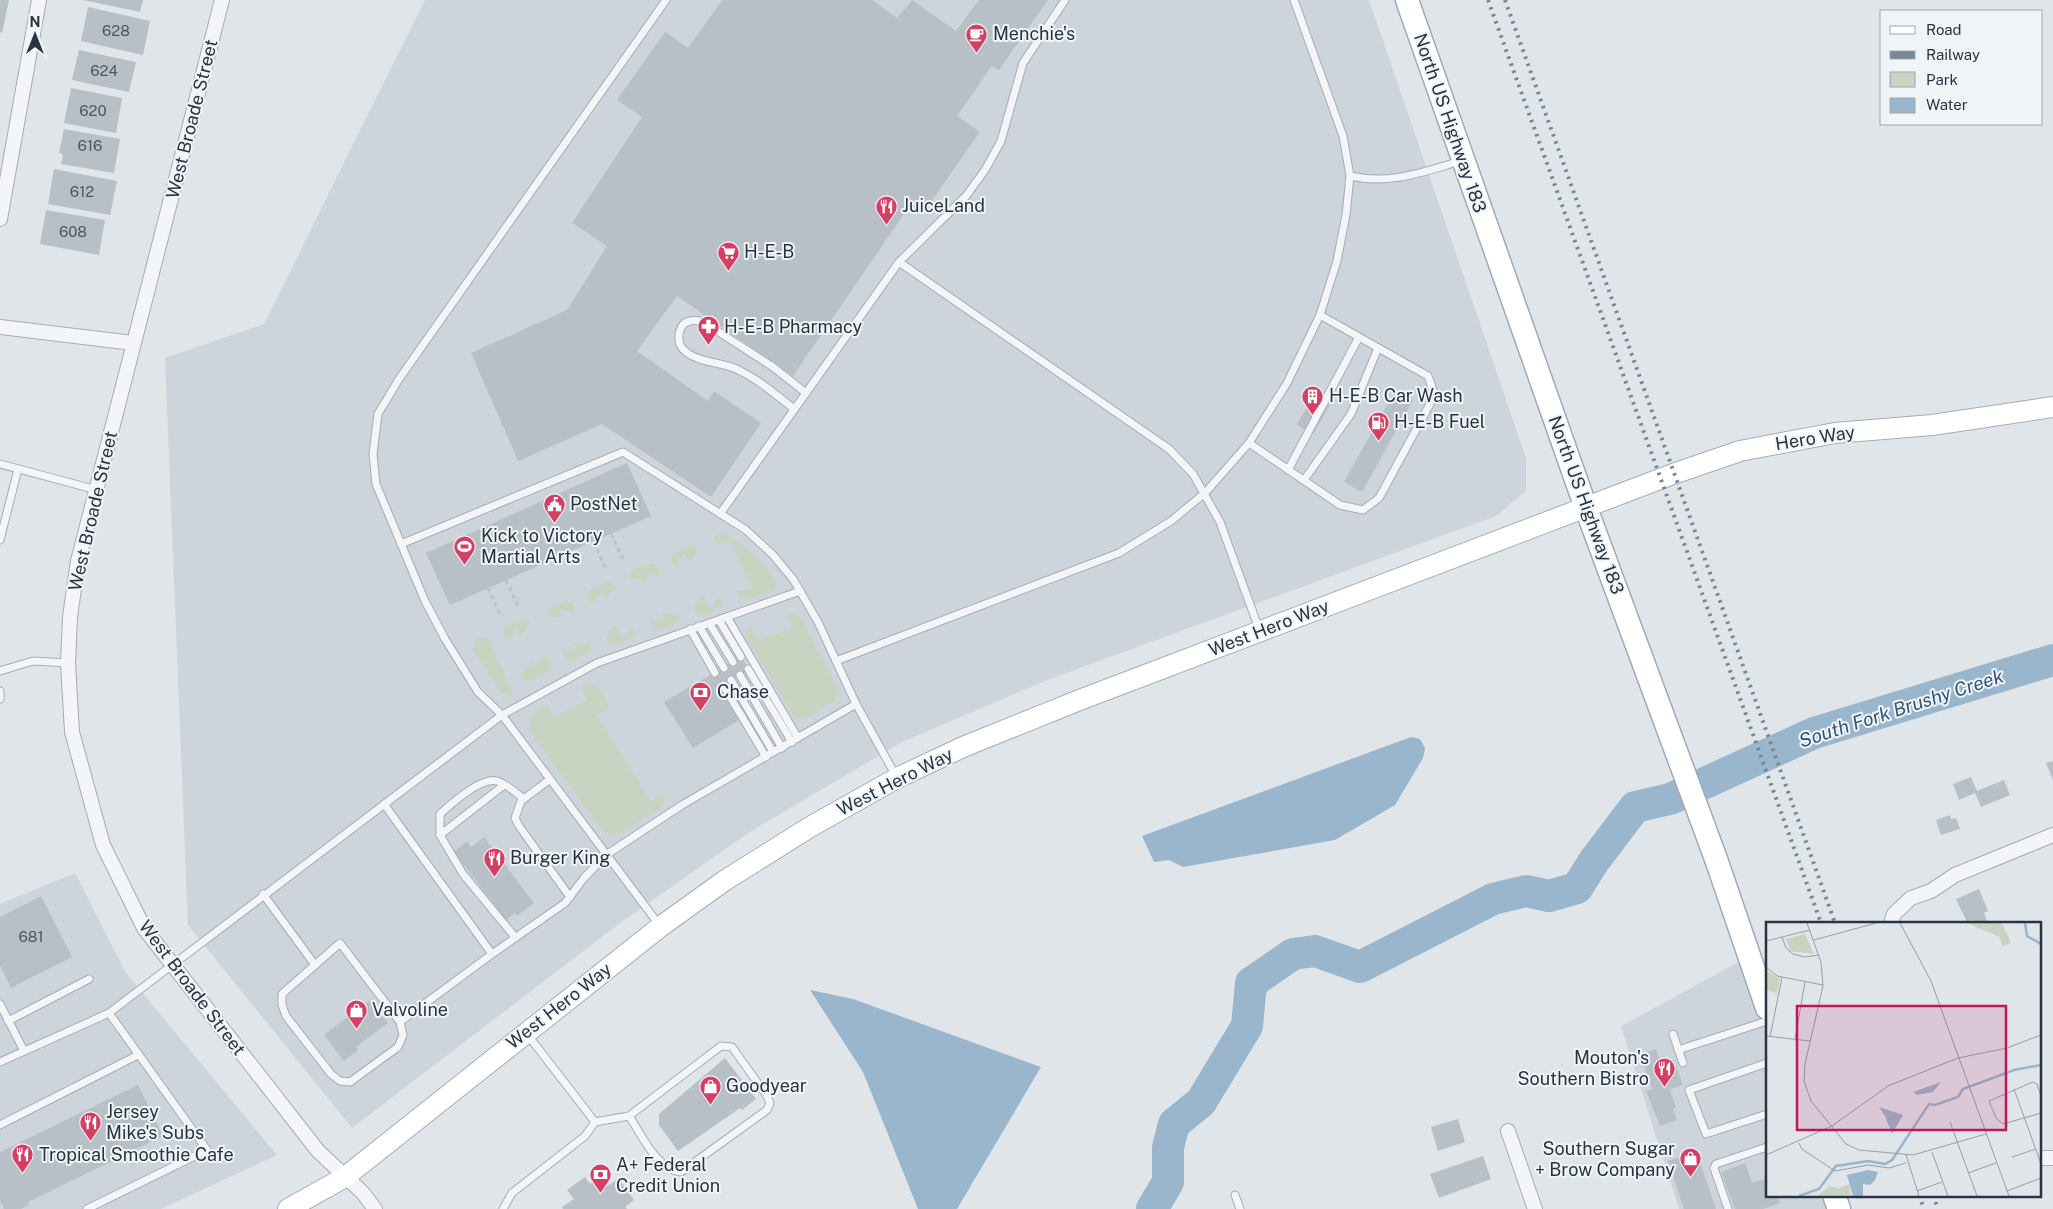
<svg xmlns="http://www.w3.org/2000/svg" width="2053" height="1209" font-family="'Public Sans',sans-serif">
<style>
.built{fill:#ced4dc}
.green{fill:#c8d4c1}
.water{fill:#99b6cc}
.lines{fill:none;stroke-linecap:round;stroke-linejoin:round}
.river{stroke:#99b6cc;stroke-width:32}
.building{fill:#b7bfc7}
.lane-casing{stroke:#a5acb4;stroke-width:9}
.street-casing{stroke:#a5acb4;stroke-width:16}
.secondary-casing{stroke:#a5acb4;stroke-width:22}
.primary-casing{stroke:#9faab6;stroke-width:25}
.path{stroke:#bec3c9;stroke-width:3;stroke-dasharray:4 4;stroke-linecap:butt}
.lane{stroke:#f3f5f8;stroke-width:7}
.street{stroke:#f3f5f8;stroke-width:14}
.secondary{stroke:#fff;stroke-width:20}
.primary{stroke:#fff;stroke-width:22}
.rail{stroke:#798694;stroke-width:4;stroke-dasharray:2.5 5;stroke-linecap:butt}
.labels{text-anchor:middle;stroke-width:4;stroke-linejoin:round;paint-order:stroke}
.number-label{font-size:15px;fill:#4c5763}
.poi-label{font-size:18px;fill:#283442;stroke:#f0f4f7;text-anchor:start}
.street-label{font-size:18px;fill:#283442;stroke:#f0f4f7}
.water-label{font-size:19px;font-style:italic;fill:#305778;stroke:#f0f4f7}
.inset-river{fill:none;stroke:#99b6cc;stroke-width:2.5}
.inset-road{fill:none;stroke:#969ea7;stroke-width:1}
.view{fill:#c2185b;fill-opacity:0.15;stroke:#c2185b;stroke-width:2.5}
.inset-edge{fill:none;stroke:#283442;stroke-width:2.5}
</style>
<rect width="100%" height="100%" fill="#e0e5ea"/>
<g class="built">
<path d="M425,0H1369L1526,458V491L1496,516L1047,680L902,742L748,833L616,926L352,1128L188,925L165,358L264,324Z"/>
<path d="M75,873L126,973L277,1155L161,1209H0V904Z"/>
<path d="M1748,957L1767,1008V1195H1834L1839,1209H1679L1621,1026Z"/>
</g>
<g class="green">
<path d="M720,532C732,533 778,573 776,586C775,592 768,592 764,594C756,597 748,601 741,599L736,592L737,590H753L732,544L714,542V536Z"/>
<path d="M692,544L698,549L689,562L685,554L674,566L671,559L673,554Z"/>
<path d="M652,563L657,567L660,576L643,572L646,580L630,578V575L634,570Z"/>
<path d="M607,582H612L616,588L605,599L601,592L592,603H589L587,597L590,590Z"/>
<path d="M703,594L710,609L719,597L723,601L721,608L704,615L697,614L693,608Z"/>
<path d="M565,600L573,603L575,611L559,610L562,617L545,616L548,608Z"/>
<path d="M661,613L677,614L679,619C675,626 662,631 654,629L649,620H665Z"/>
<path d="M794,613L802,619L838,689L835,701L805,719H799L792,713L744,635L747,629L751,627L757,640L792,629L788,615Z"/>
<path d="M522,619L530,622L521,636L517,628L508,641L506,640L503,635L505,628Z"/>
<path d="M616,624L622,639L631,627L635,630L634,636L616,645L609,644L606,637Z"/>
<path d="M483,636L488,638L511,690L510,695L501,693L473,649L475,640Z"/>
<path d="M574,643L590,644L591,651L573,661L566,660L561,649L577,650Z"/>
<path d="M544,656L546,657L550,665L549,671L531,682L524,680L522,674L531,661L535,668Z"/>
<path d="M586,683C600,682 604,697 610,707L597,715L650,801L663,793L665,799L660,809L615,835L604,832L533,736C526,724 531,714 541,705H548L554,717L588,700L581,687Z"/>
</g>
<g class="water">
<path d="M1411,737L1420,739L1425,748L1423,758L1395,805L1335,840L1183,867L1169,860L1154,862L1142,836Z"/>
<path d="M810,990L853,999L1041,1067L957,1209H918L863,1072Z"/>
</g>
<g class="lines">
<path class="river" d="M1152,1209L1168,1182V1147L1174,1124L1201,1102L1247,1026L1251,983L1293,954L1315,951L1360,967L1493,899L1526,891L1549,896L1577,888L1594,861L1635,807L1670,799L1814,733L2053,660"/>
</g>
<g class="building">
<path d="M0,0H9L2,33L0,32Z"/>
<path d="M83,0H143L140,12Z"/>
<path d="M722,0H872L897,18L912,0L956,31L979,0H1048L999,70L992,66L957,116L980,132L923,213L910,205L793,376L677,296L637,351L708,401L714,391L761,423L711,497L602,424L518,461L471,353L567,310L607,246L572,223L642,117L617,100L665,32L688,48Z"/>
<path d="M88,7L150,21L143,55L81,41Z"/>
<path d="M79,50L136,62L129,92L72,80Z"/>
<path d="M71,88L122,98L116,133L64,123Z"/>
<path d="M64,129L120,139L114,173L61,164L63,154L59,153Z"/>
<path d="M54,169L117,181L110,215L48,204Z"/>
<path d="M46,210L105,220L99,255L40,244Z"/>
<path d="M1395,391L1413,400L1362,492L1344,482Z"/>
<path d="M1313,396L1330,405L1313,434L1297,425Z"/>
<path d="M627,463L651,516L450,605L426,553Z"/>
<path d="M741,657L749,669L719,688L739,720L693,748L664,702Z"/>
<path d="M2053,761V780L2046,763Z"/>
<path d="M1971,777L1977,791L2004,780L2010,795L1981,807L1975,793L1959,800L1953,784Z"/>
<path d="M1950,815L1951,819L1956,818L1960,829L1941,835L1936,820Z"/>
<path d="M484,837L534,903L517,916L515,913L506,920L454,852L467,841L471,847Z"/>
<path d="M1979,889L1988,911L1984,913L1988,923H1975L1973,920L1967,922L1956,899Z"/>
<path d="M41,896L72,957L11,988L0,966V917Z"/>
<path d="M370,1000L388,1023L356,1047L358,1050L344,1061L324,1035Z"/>
<path d="M1656,1049L1661,1064L1674,1060L1683,1085L1670,1090L1676,1108L1673,1109L1677,1120L1660,1126L1646,1091L1652,1089L1640,1055Z"/>
<path d="M725,1058L756,1099L742,1110L740,1108L678,1151L659,1125V1114Z"/>
<path d="M138,1085L163,1136L28,1202L29,1205L21,1209H4L0,1201V1152Z"/>
<path d="M1458,1119L1465,1142L1438,1151L1431,1127Z"/>
<path d="M1696,1151L1716,1209H1684L1668,1161Z"/>
<path d="M1483,1156L1491,1179L1439,1198L1430,1174Z"/>
<path d="M1745,1163L1752,1183L1767,1178V1195H1778L1780,1203L1763,1209H1735L1721,1172Z"/>
<path d="M601,1176L608,1186L618,1178L634,1200L625,1207L627,1209H563L562,1207L574,1199L567,1190L585,1177L590,1184Z"/>
</g>
<g class="lines">
<defs>
<g id="lane">
<path d="M1350,176C1390,185 1422,172 1461,161"/>
<path d="M899,262L1169,449L1193,474L1220,522L1259,629"/>
<path d="M794,409C775,394 757,378 734,368C719,362 694,362 683,349C676,341 678,323 690,321C693,320 698,321 702,321L773,367L806,393"/>
<path d="M1249,443L1340,505L1363,510L1379,498L1430,404L1433,390L1428,376L1320,315"/>
<path d="M0,464L97,490"/>
<path d="M1288,470L1359,337"/>
<path d="M1304,480L1351,414L1378,348"/>
<path d="M720,514L899,262L966,196L985,170L1001,141L1023,63L1065,0"/>
<path d="M0,540L18,469"/>
<path d="M401,544L623,452L746,530L773,555L793,579L818,622L856,704L896,776"/>
<path d="M727,617L798,738"/>
<path d="M719,620L741,657"/>
<path d="M709,623L733,662"/>
<path d="M699,626L724,668"/>
<path d="M690,629L715,673"/>
<path d="M836,661L1119,553L1171,521L1205,493L1249,443L1287,383L1320,315L1337,261L1346,215L1350,176L1343,136L1294,0"/>
<path d="M748,669L792,742"/>
<path d="M0,671L33,661L68,663"/>
<path d="M740,675L782,748"/>
<path d="M731,680L773,752"/>
<path d="M723,685L766,757"/>
<path d="M0,691V699"/>
<path d="M549,780L521,801L515,818L519,826L570,897"/>
<path d="M384,804L492,954L565,903L584,878L606,855L682,805L856,704"/>
<path d="M440,835L504,785"/>
<path d="M263,894L315,965"/>
<path d="M660,926L502,715L597,663L800,591"/>
<path d="M515,937L463,874L440,835V814C452,803 481,777 497,781C507,784 516,793 524,799"/>
<path d="M0,1004L24,1051"/>
<path d="M8,1021L89,979"/>
<path d="M400,1022L340,943L282,994V1005L286,1016L331,1074L340,1081L350,1082L398,1047L403,1035L400,1022L492,954"/>
<path d="M1673,1034L1683,1063"/>
<path d="M1678,1050L1767,1021"/>
<path d="M0,1062L109,1013"/>
<path d="M1767,1063L1689,1090L1706,1134L1767,1114"/>
<path d="M595,1122L629,1116L721,1046L732,1047L767,1096L770,1103L767,1110L681,1172C656,1169 642,1135 629,1116"/>
<path d="M0,1125L138,1055"/>
<path d="M1235,1195L1240,1209"/>
<path d="M87,1209L207,1150L109,1013L502,715L478,692L445,639L425,601L376,484L373,454L378,414L399,379L666,0"/>
<path d="M503,1209L512,1193L585,1136L595,1122L527,1034"/>
<path d="M1728,1209L1714,1168L1716,1164L1767,1147"/>
</g>
<g id="street">
<path d="M222,0L78,561L70,617L68,663L72,732L103,845L144,928L318,1151L363,1193L375,1209"/>
<path d="M0,219L39,0"/>
<path d="M0,327L133,343"/>
<path d="M1891,923L1894,914L1911,898L1931,891L1955,875L2053,835"/>
<path d="M1508,1131L1535,1209"/>
<path d="M2039,1158H2053"/>
</g>
<path id="secondary" d="M288,1209L345,1177L660,927L724,881L810,827L897,778L963,747L1077,701L1673,474L1740,451L1835,433L1932,425L2053,407"/>
<g id="primary">
<path d="M1407,0L1586,508L1716,859L1767,1008"/>
<path d="M1834,1195L1839,1209"/>
</g>
</defs>
<use href="#lane" class="lane-casing"/>
<use href="#street" class="street-casing"/>
<use href="#secondary" class="secondary-casing"/>
<use href="#primary" class="primary-casing"/>
<g class="path">
<path d="M611,534L623,559"/>
<path d="M594,542L605,567"/>
<path d="M506,580L518,606"/>
<path d="M488,588L500,614"/>
</g>
<use href="#lane" class="lane"/>
<use href="#street" class="street"/>
<use href="#secondary" class="secondary"/>
<use href="#primary" class="primary"/>
<g class="rail">
<path d="M1488,0L1821,923"/>
<path d="M1505,0L1835,923"/>
<path d="M1919,1195L1924,1209"/>
<path d="M1933,1195L1938,1209"/>
</g>
</g>
<defs>
<symbol id="cafe-pin" viewBox="-11 -11 22 30"><path d="M0 17L-7.5 6A9.5 9.5 0 1 1 7.5 6Z" fill="#d53f63" stroke="#f0f4f7"/><path d="M-5.5-4.5H6V0H3Q3 3.5 0 3.5H-2.5Q-5.5 3.5-5.5 0ZM3-3.2v2h1.7v-2ZM-6 4.5H4V6H-6Z" fill="#fff"/></symbol>
<symbol id="restaurant-pin" viewBox="-11 -11 22 30"><path d="M0 17L-7.5 6A9.5 9.5 0 1 1 7.5 6Z" fill="#d53f63" stroke="#f0f4f7"/><path d="M-5-6h1v4h1v-4h1v4h1v-4h1v5L-1.5 .5V6h-2V.5L-5-1ZM5-6V6H3V1.5H1.5Q1.5-4 5-6Z" fill="#fff"/></symbol>
<symbol id="supermarket-pin" viewBox="-11 -11 22 30"><path d="M0 17L-7.5 6A9.5 9.5 0 1 1 7.5 6Z" fill="#d53f63" stroke="#f0f4f7"/><path d="M-6-5.5h2.5l.6 2H6L4.5 2H-2.5L-4.4-4H-6ZM-1.5 3.2a1.3 1.3 0 1 0 .1 0ZM3 3.2a1.3 1.3 0 1 0 .1 0Z" fill="#fff"/></symbol>
<symbol id="pharmacy-pin" viewBox="-11 -11 22 30"><path d="M0 17L-7.5 6A9.5 9.5 0 1 1 7.5 6Z" fill="#d53f63" stroke="#f0f4f7"/><path d="M-2-6h4v4h4v4h-4v4h-4v-4h-4v-4h4Z" fill="#fff"/></symbol>
<symbol id="building-pin" viewBox="-11 -11 22 30"><path d="M0 17L-7.5 6A9.5 9.5 0 1 1 7.5 6Z" fill="#d53f63" stroke="#f0f4f7"/><path d="M-4-6H4V6H1V3H-1V6H-4ZM-2.5-4.3h1.7v1.8h-1.7ZM.8-4.3h1.7v1.8H.8ZM-2.5-1h1.7V.8h-1.7ZM.8-1h1.7V.8H.8Z" fill="#fff"/></symbol>
<symbol id="fuel-pin" viewBox="-11 -11 22 30"><path d="M0 17L-7.5 6A9.5 9.5 0 1 1 7.5 6Z" fill="#d53f63" stroke="#f0f4f7"/><path d="M-5.5-6h7V0h2V4h1.3V-2.5L3-4.5l.8-.8L6-3V5H2.5V1h-1V6h-7ZM-4.2-4.7v3.2H.2V-4.7Z" fill="#fff"/></symbol>
<symbol id="civic-pin" viewBox="-11 -11 22 30"><path d="M0 17L-7.5 6A9.5 9.5 0 1 1 7.5 6Z" fill="#d53f63" stroke="#f0f4f7"/><path d="M-.6-6.5H3V-4.5H.6V-3L4-1V1h2V6H-6V1h2V-1L-.6-3ZM-1.2 2.5V6h2.4V2.5Z" fill="#fff"/></symbol>
<symbol id="stadium-pin" viewBox="-11 -11 22 30"><path d="M0 17L-7.5 6A9.5 9.5 0 1 1 7.5 6Z" fill="#d53f63" stroke="#f0f4f7"/><path d="M0-5a6.5 5 0 1 0 0 10a6.5 5 0 1 0 0-10ZM-3.5-1.8h7v3.6h-7Z" fill="#fff"/></symbol>
<symbol id="bank-pin" viewBox="-11 -11 22 30"><path d="M0 17L-7.5 6A9.5 9.5 0 1 1 7.5 6Z" fill="#d53f63" stroke="#f0f4f7"/><path d="M-6-4H6V4H-6ZM0-2.3a2.3 2.3 0 1 0 0 4.6a2.3 2.3 0 1 0 0-4.6Z" fill="#fff"/></symbol>
<symbol id="shop-pin" viewBox="-11 -11 22 30"><path d="M0 17L-7.5 6A9.5 9.5 0 1 1 7.5 6Z" fill="#d53f63" stroke="#f0f4f7"/><path d="M-5-2.5h2.3a2.7 3.5 0 0 1 5.4 0H5L5.5 6h-11ZM-1.5-2.5h3a1.5 2.3 0 0 0-3 0Z" fill="#fff"/></symbol>
</defs>
<g fill-rule="evenodd">
<use href="#cafe-pin" x="964" y="22" width="25" height="34"/>
<use href="#restaurant-pin" x="874" y="194" width="25" height="34"/>
<use href="#supermarket-pin" x="716" y="240" width="25" height="34"/>
<use href="#pharmacy-pin" x="696" y="314" width="25" height="34"/>
<use href="#building-pin" x="1300" y="384" width="25" height="34"/>
<use href="#fuel-pin" x="1366" y="410" width="25" height="34"/>
<use href="#civic-pin" x="542" y="492" width="25" height="34"/>
<use href="#stadium-pin" x="452" y="534" width="25" height="34"/>
<use href="#bank-pin" x="688" y="680" width="25" height="34"/>
<use href="#restaurant-pin" x="482" y="846" width="25" height="34"/>
<use href="#shop-pin" x="344" y="998" width="25" height="34"/>
<use href="#restaurant-pin" x="1652" y="1056" width="25" height="34"/>
<use href="#shop-pin" x="698" y="1074" width="25" height="34"/>
<use href="#restaurant-pin" x="78" y="1110" width="25" height="34"/>
<use href="#restaurant-pin" x="10" y="1142" width="25" height="34"/>
<use href="#shop-pin" x="1678" y="1146" width="25" height="34"/>
<use href="#bank-pin" x="588" y="1162" width="25" height="34"/>
</g>
<g class="labels">
<g class="number-label">
<text x="116" y="36">628</text>
<text x="104" y="76">624</text>
<text x="93" y="116">620</text>
<text x="90" y="151">616</text>
<text x="82" y="197">612</text>
<text x="73" y="237">608</text>
<text x="31" y="942">681</text>
</g>
<g class="poi-label">
<text x="993" y="40">Menchie's</text>
<text x="902" y="212">JuiceLand</text>
<text x="744" y="258">H-E-B</text>
<text x="724" y="333">H-E-B Pharmacy</text>
<text x="1329" y="402">H-E-B Car Wash</text>
<text x="1394" y="428">H-E-B Fuel</text>
<text x="570" y="510">PostNet</text>
<text x="481" y="542">Kick to Victory<tspan x="481" dy="21">Martial Arts</tspan></text>
<text x="717" y="698">Chase</text>
<text x="510" y="864">Burger King</text>
<text x="372" y="1016">Valvoline</text>
<text x="1649" y="1064" text-anchor="end">Mouton's<tspan x="1649" dy="21">Southern Bistro</tspan></text>
<text x="726" y="1092">Goodyear</text>
<text x="106" y="1118">Jersey<tspan x="106" dy="21">Mike's Subs</tspan></text>
<text x="1675" y="1155" text-anchor="end">Southern Sugar<tspan x="1675" dy="21">+ Brow Company</tspan></text>
<text x="39" y="1161">Tropical Smoothie Cafe</text>
<text x="616" y="1171">A+ Federal<tspan x="616" dy="21">Credit Union</tspan></text>
</g>
<g class="street-label">
<text transform="translate(192 119) rotate(-76)" y="6">West Broade Street</text>
<text transform="translate(1450 123) rotate(71)" y="6">North US Highway 183</text>
<text transform="translate(1815 438) rotate(-9)" y="6">Hero Way</text>
<text transform="translate(1586 505) rotate(70)" y="6">North US Highway 183</text>
<text transform="translate(93 511) rotate(-77)" y="6">West Broade Street</text>
<text transform="translate(1269 628) rotate(-21)" y="6">West Hero Way</text>
<text transform="translate(895 782) rotate(-27)" y="6">West Hero Way</text>
<text transform="translate(192 988) rotate(53)" y="6">West Broade Street</text>
<text transform="translate(559 1006) rotate(-38)" y="6">West Hero Way</text>
</g>
<g class="water-label">
<text transform="translate(1901 708) rotate(-18)" y="7">South Fork Brushy Creek</text>
</g>
</g>
<g transform="translate(1766 922)">
<rect width="275" height="275" fill="#e0e5ea"/>
<path d="M201,1H236L245,21L236,25L234,15ZM39,12L48,32L24,29L20,17ZM0,48L14,57L11,71L0,68ZM83,262L85,273L51,274L64,264L73,266Z" fill="#c8d4c1"/>
<path d="M175,160L167,170L151,173L147,170ZM113,185L137,193L126,212L119,194ZM102,248L112,250L109,258L104,263L97,262V274H87L81,253Z" fill="#99b6cc"/>
<path class="inset-river" d="M259,1L261,14L275,22M33,274L53,267L70,244L102,239L119,242L126,238L163,182L169,183L192,175L197,167L248,148L275,143"/>
<path class="inset-road" d="M41,1L55,40L57,64L39,142L38,159L45,179L80,222L93,228L147,233L220,212M134,1L165,59L243,274M16,15L20,26L27,32L39,35L53,33M48,18L110,1M0,19L44,8M0,45L11,54L57,63M0,114L44,119M4,115L16,55M29,117L39,60M192,136L241,126L275,113M248,167L275,242M275,174L271,162L267,160L223,179L230,196L237,202L275,191M184,200L211,274M33,221L36,227L69,249L102,243L123,246L140,241M166,230L182,274M0,233L66,204L122,164L192,136M140,233L153,274M246,235L270,227M202,251L230,241M151,269L176,260M241,269L275,256"/>
<path class="view" d="M31,84H240V208H31Z"/>
<rect width="275" height="275" class="inset-edge"/>
</g>
<rect x="1880" y="10" width="162" height="115" fill="#f0f4f7" stroke="#a0a7af"/>
<rect x="1890" y="26" width="25" height="8" fill="#ffffff" stroke="#a0a7af"/>
<text x="1926" y="35" font-size="15" fill="#283442">Road</text>
<rect x="1890" y="51" width="25" height="8" fill="#798694" stroke="#a0a7af"/>
<text x="1926" y="60" font-size="15" fill="#283442">Railway</text>
<rect x="1890" y="72" width="25" height="15" fill="#c8d4c1" stroke="#a0a7af"/>
<text x="1926" y="85" font-size="15" fill="#283442">Park</text>
<rect x="1890" y="98" width="25" height="15" fill="#99b6cc" stroke="#a0a7af"/>
<text x="1926" y="110" font-size="15" fill="#283442">Water</text>
<g transform="translate(35 35)" stroke="#f0f4f7" stroke-width="4" paint-order="stroke">
<path d="M0-4L9 19L0 12L-9 19Z" fill="#283442"/>
<text y="-8" font-size="14" font-weight="bold" text-anchor="middle" fill="#283442">N</text>
</g>
</svg>
